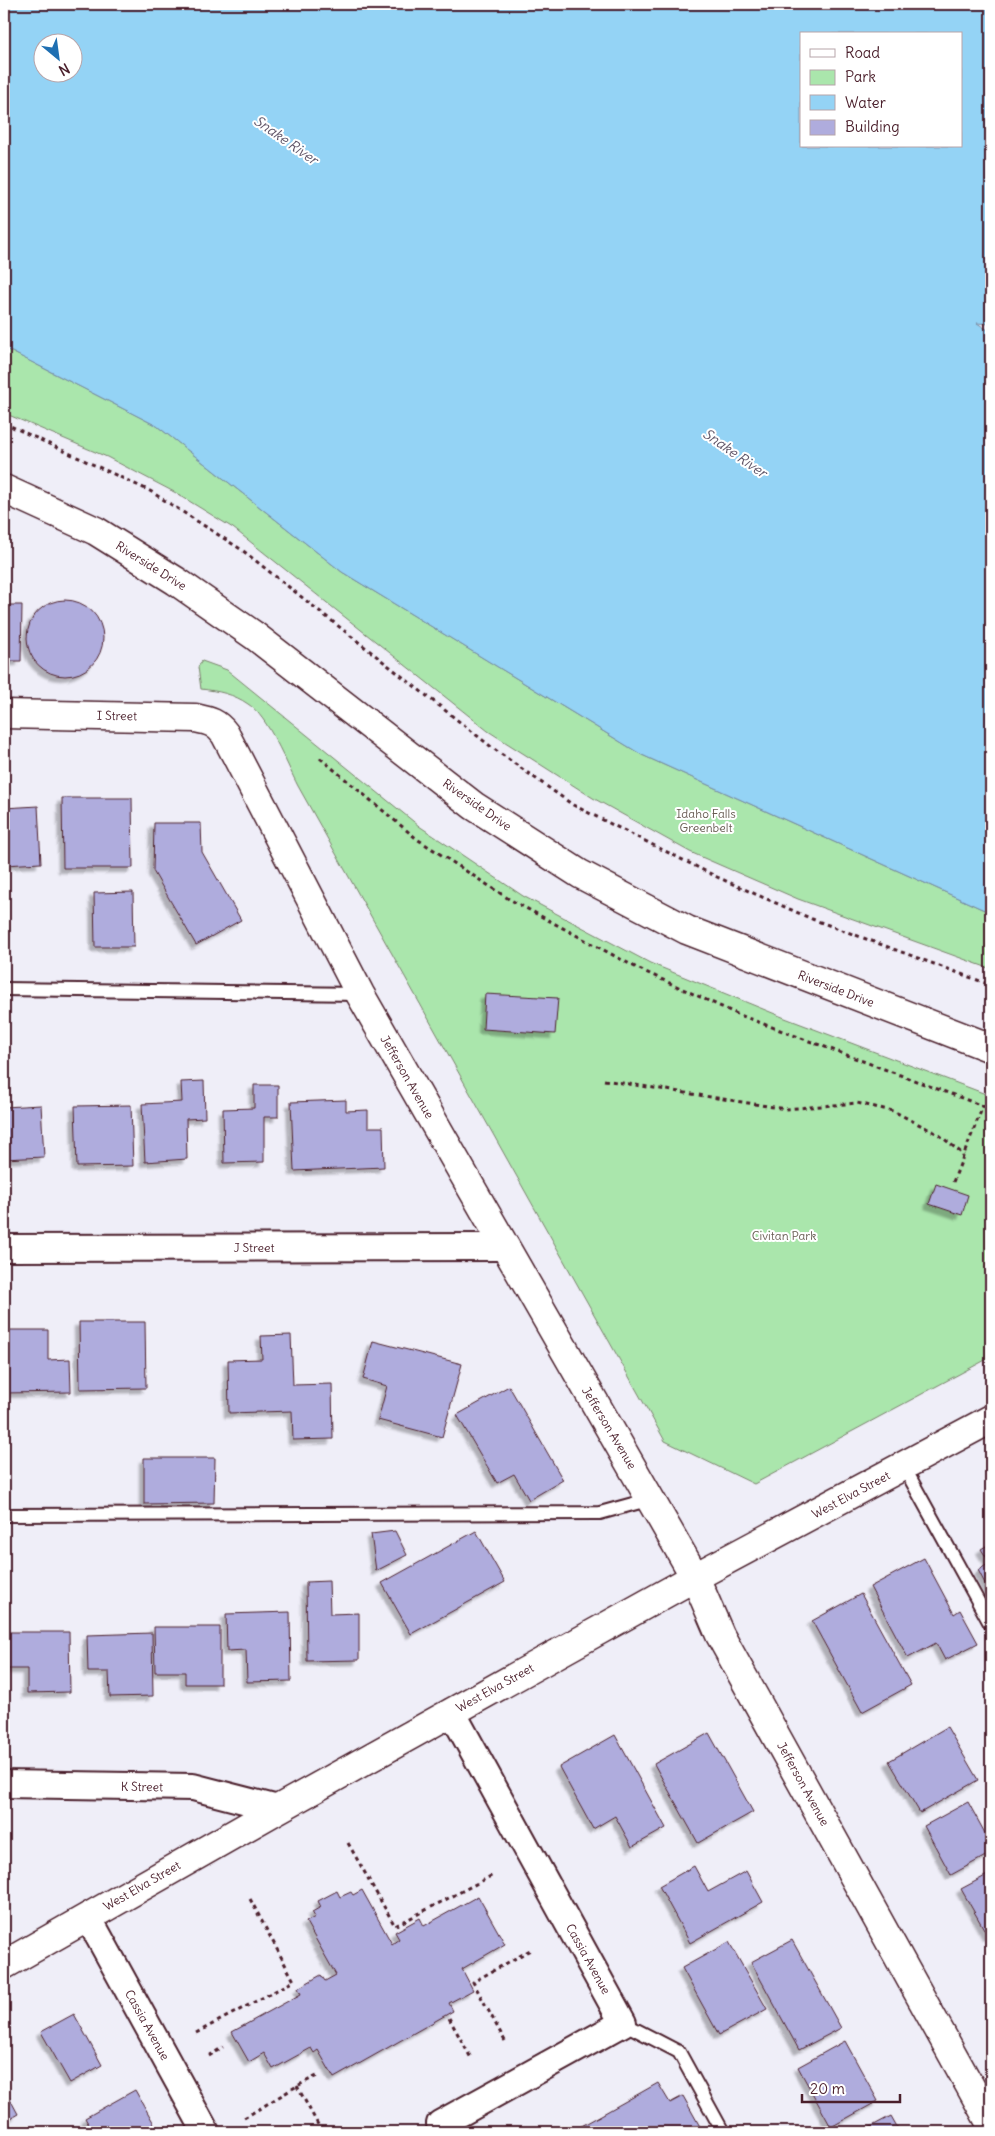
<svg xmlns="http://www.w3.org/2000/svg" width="995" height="2136" font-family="Delius,sans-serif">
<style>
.green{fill:#aae6ac;stroke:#7a826c}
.water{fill:#94d3f5;stroke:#768ba4;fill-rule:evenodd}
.building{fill:#afacdd;stroke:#4a1f2b;filter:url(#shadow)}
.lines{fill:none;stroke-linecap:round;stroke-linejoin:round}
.service-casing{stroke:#4a1f2b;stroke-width:16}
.minor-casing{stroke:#4a1f2b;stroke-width:30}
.tertiary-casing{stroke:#4a1f2b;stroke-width:31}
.secondary-casing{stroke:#4a1f2b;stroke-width:31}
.path{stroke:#4a1f2b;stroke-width:3;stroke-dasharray:4 4;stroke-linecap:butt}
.service{stroke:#fff;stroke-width:12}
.minor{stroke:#fff;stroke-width:26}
.tertiary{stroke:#fff;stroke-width:28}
.secondary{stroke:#fff;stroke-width:28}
.labels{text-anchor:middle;stroke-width:4;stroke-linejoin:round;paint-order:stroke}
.street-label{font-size:12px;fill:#4a1f2b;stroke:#fff}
.park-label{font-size:12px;fill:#675b52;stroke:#fff}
.water-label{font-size:14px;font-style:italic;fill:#605568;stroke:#fff}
</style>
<defs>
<filter id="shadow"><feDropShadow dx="-4.5" dy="4.5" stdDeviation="1" flood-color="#0004"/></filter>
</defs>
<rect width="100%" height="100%" fill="#efeef8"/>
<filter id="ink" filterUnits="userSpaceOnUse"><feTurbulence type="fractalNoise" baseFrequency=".02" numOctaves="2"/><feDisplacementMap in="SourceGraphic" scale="10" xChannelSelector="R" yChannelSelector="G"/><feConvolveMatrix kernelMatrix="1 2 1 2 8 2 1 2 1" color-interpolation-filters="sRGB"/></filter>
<g filter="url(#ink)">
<g class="green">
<path d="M4,348L157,426L342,572L642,755L991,913V969L798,899L690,852L593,798L488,731L233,528L176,493L107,457L4,413Z"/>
<path d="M202,661L227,670L419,826L523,896L650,963L785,1018L991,1096V1357L754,1484L665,1441L298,786C287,765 268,716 248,704C234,694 218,691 201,689L198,667Z"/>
</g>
<path class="water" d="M4,4H982L991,8V324L977,323L991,332V913L642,755L342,572L157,426L4,348ZM801,34H961V146H801ZM42,42H72V72H42Z"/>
<g class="building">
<circle cx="65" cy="638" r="38"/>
<path d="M4,605H22L21,661H4Z"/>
<path d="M62,798H132L133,868H63Z"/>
<path d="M38,806L41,863L4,865V808Z"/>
<path d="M154,823H201L202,852L241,920L196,945L153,871Z"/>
<path d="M133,892L134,947H95L94,893Z"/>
<path d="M485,994L558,998L555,1034L483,1029Z"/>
<path d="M204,1081L205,1118L186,1119L187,1159L145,1162L142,1104L182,1102L181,1082Z"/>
<path d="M254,1085H278V1117H264V1162L224,1163L223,1109L254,1108Z"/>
<path d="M346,1100V1111L368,1110V1127H383L384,1167L294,1171L291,1102Z"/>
<path d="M41,1105L44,1157L4,1159V1107Z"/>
<path d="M131,1105L133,1166L77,1167L75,1106Z"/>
<path d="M936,1184L968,1195L962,1215L929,1204Z"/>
<path d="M79,1322H145L146,1388L80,1389Z"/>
<path d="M4,1330H48V1360L70,1359L71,1392L4,1393Z"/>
<path d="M291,1335L293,1385L332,1384L333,1439L293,1440L292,1411L229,1413L228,1360L262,1359L261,1336Z"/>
<path d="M373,1341L462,1364L442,1437L378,1420L387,1386L363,1379Z"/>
<path d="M509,1386L563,1480L529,1500L514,1474L497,1483L457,1415Z"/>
<path d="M144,1458H215L214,1503L144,1504Z"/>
<path d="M395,1531L407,1555L376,1571L371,1534Z"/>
<path d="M476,1531L505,1582L411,1634L382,1583Z"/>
<path d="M991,1543V1595L978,1570L990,1563L981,1549Z"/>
<path d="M924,1558L954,1614L960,1610L978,1643L945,1660L936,1643L908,1658L870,1587Z"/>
<path d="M329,1581L330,1614L359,1613V1660L307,1661L306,1582Z"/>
<path d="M861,1594L911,1685L862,1712L812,1621Z"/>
<path d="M290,1612L291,1681L247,1682L246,1650L227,1651L226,1614Z"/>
<path d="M154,1627H220V1684H185V1672H155Z"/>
<path d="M4,1632H69L70,1692L27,1693V1669H4Z"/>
<path d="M152,1633L153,1696L110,1697L109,1672H88L87,1635Z"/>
<path d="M947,1727L978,1780L920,1813L889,1761Z"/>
<path d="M709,1733L753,1812L698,1843L654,1764Z"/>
<path d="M615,1735L666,1828L632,1847L615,1816L593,1829L559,1767Z"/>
<path d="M968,1802L991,1844V1853L951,1875L924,1826Z"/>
<path d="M694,1866L708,1892L746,1871L763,1902L690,1943L659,1886Z"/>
<path d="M991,1873V1934L988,1936L961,1889Z"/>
<path d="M362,1890L392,1944L399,1939L395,1932L420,1918L424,1926L478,1896L505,1944L462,1969L473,1990L449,2003L453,2011L334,2078L318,2050L314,2053L311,2048L273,2069L264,2053L249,2062L232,2032L301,1994L298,1988L321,1975L325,1981L336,1975L306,1922L315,1917L312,1912L321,1907L318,1901L337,1891L340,1897L351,1892L353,1895Z"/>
<path d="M792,1940L841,2028L799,2050L751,1962Z"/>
<path d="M729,1942L767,2009L719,2035L682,1968Z"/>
<path d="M74,2014L102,2065L70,2083L41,2032Z"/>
<path d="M845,2041L878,2101L831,2127L798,2067Z"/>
<path d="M658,2083L670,2103L683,2096L703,2132H571Z"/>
<path d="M4,2088L18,2114L4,2122Z"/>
<path d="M135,2090L157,2129L152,2132H93L85,2118Z"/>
<path d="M891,2116L900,2132H861Z"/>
</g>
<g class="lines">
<defs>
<g id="service">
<path d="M4,989L360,994"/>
<path d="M904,1467L991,1625"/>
<path d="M4,1515L600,1513L651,1499"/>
<path d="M623,2023L679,2052L723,2132"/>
</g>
<g id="minor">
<path d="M4,1248L505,1247"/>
<path d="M4,1784L193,1787L278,1809"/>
<path d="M88,1917L206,2132"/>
<path d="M444,2132L440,2124L623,2023L452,1712"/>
</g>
<g id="tertiary">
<path d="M4,714L195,718C209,721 216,722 225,734L360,994L695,1577L720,1635L991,2124"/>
<path d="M4,1965L278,1809L695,1577L991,1419"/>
</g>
<path id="secondary" d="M4,489L96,531L176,581L255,636L474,806L580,874L687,930L991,1048"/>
</defs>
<use href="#service" class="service-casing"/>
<use href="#minor" class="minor-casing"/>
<use href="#tertiary" class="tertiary-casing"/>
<use href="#secondary" class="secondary-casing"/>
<g class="path">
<path d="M4,423L150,491L242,550L494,749L573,805L717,877L812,919L991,985"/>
<path d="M320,758L417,839L509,899L637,968L737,1014L991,1109"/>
<path d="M604,1080L786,1109L857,1103L893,1111L938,1134L964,1155"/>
<path d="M953,1182L983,1106"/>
<path d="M348,1843L395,1926L493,1875"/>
<path d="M449,2018L472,2060"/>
<path d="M196,2033L294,1981L249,1897"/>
<path d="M505,2041L473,1982L532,1949"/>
<path d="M209,2056L223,2047"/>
<path d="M297,2086L322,2132"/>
<path d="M244,2118L297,2086L317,2076"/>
</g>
<use href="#service" class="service"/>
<use href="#minor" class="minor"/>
<use href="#tertiary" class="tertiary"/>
<use href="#secondary" class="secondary"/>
</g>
</g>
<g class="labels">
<g class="street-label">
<text transform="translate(151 566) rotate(32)" y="4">Riverside Drive</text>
<text transform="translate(117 716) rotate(1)" y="4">I Street</text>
<text transform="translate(477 805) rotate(35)" y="4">Riverside Drive</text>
<text transform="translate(836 989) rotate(21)" y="4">Riverside Drive</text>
<text transform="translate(407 1077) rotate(60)" y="4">Jefferson Avenue</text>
<text x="254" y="1252">J Street</text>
<text transform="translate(609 1428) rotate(59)" y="4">Jefferson Avenue</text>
<text transform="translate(851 1495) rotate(-28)" y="4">West Elva Street</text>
<text transform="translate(495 1688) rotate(-29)" y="4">West Elva Street</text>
<text transform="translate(803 1784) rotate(61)" y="4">Jefferson Avenue</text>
<text transform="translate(142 1787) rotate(1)" y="4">K Street</text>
<text transform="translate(142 1886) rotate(-30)" y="4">West Elva Street</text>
<text transform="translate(588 1959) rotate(61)" y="4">Cassia Avenue</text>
<text transform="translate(147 2025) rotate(61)" y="4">Cassia Avenue</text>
</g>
<g class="park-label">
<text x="706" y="818">Idaho Falls<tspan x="706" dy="14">Greenbelt</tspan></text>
<text x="784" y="1240">Civitan Park</text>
</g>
<g class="water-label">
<text transform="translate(286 140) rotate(35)" y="5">Snake River</text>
<text transform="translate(735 453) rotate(35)" y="5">Snake River</text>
</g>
</g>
<rect width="995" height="2136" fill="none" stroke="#fff" stroke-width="20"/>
<rect x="10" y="10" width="975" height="2116" fill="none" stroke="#4a1f2b" stroke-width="2" filter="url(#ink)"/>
<rect x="800" y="32" width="162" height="115" fill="#ffffff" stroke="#b7a5aa"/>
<rect x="810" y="49" width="25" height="8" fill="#ffffff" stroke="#b7a5aa"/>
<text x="845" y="58" font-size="15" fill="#4a1f2b">Road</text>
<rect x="810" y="70" width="25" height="15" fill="#aae6ac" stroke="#b7a5aa"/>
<text x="845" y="82" font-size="15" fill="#4a1f2b">Park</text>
<rect x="810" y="95" width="25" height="15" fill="#94d3f5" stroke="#b7a5aa"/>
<text x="845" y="108" font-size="15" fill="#4a1f2b">Water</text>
<rect x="810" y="120" width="25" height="15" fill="#afacdd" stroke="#b7a5aa"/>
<text x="845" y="132" font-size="15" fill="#4a1f2b">Building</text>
<g transform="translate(58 58) rotate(151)"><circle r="24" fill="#ffffff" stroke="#b7a5aa"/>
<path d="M0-4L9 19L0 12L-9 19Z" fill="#1f6fb2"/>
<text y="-8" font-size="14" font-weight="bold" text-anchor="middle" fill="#4a1f2b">N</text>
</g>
<path d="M802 2094v8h98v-8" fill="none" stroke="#4a1f2b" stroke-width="2.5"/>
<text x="810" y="2094" font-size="15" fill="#4a1f2b" stroke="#ffffff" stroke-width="4" paint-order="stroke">20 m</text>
</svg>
